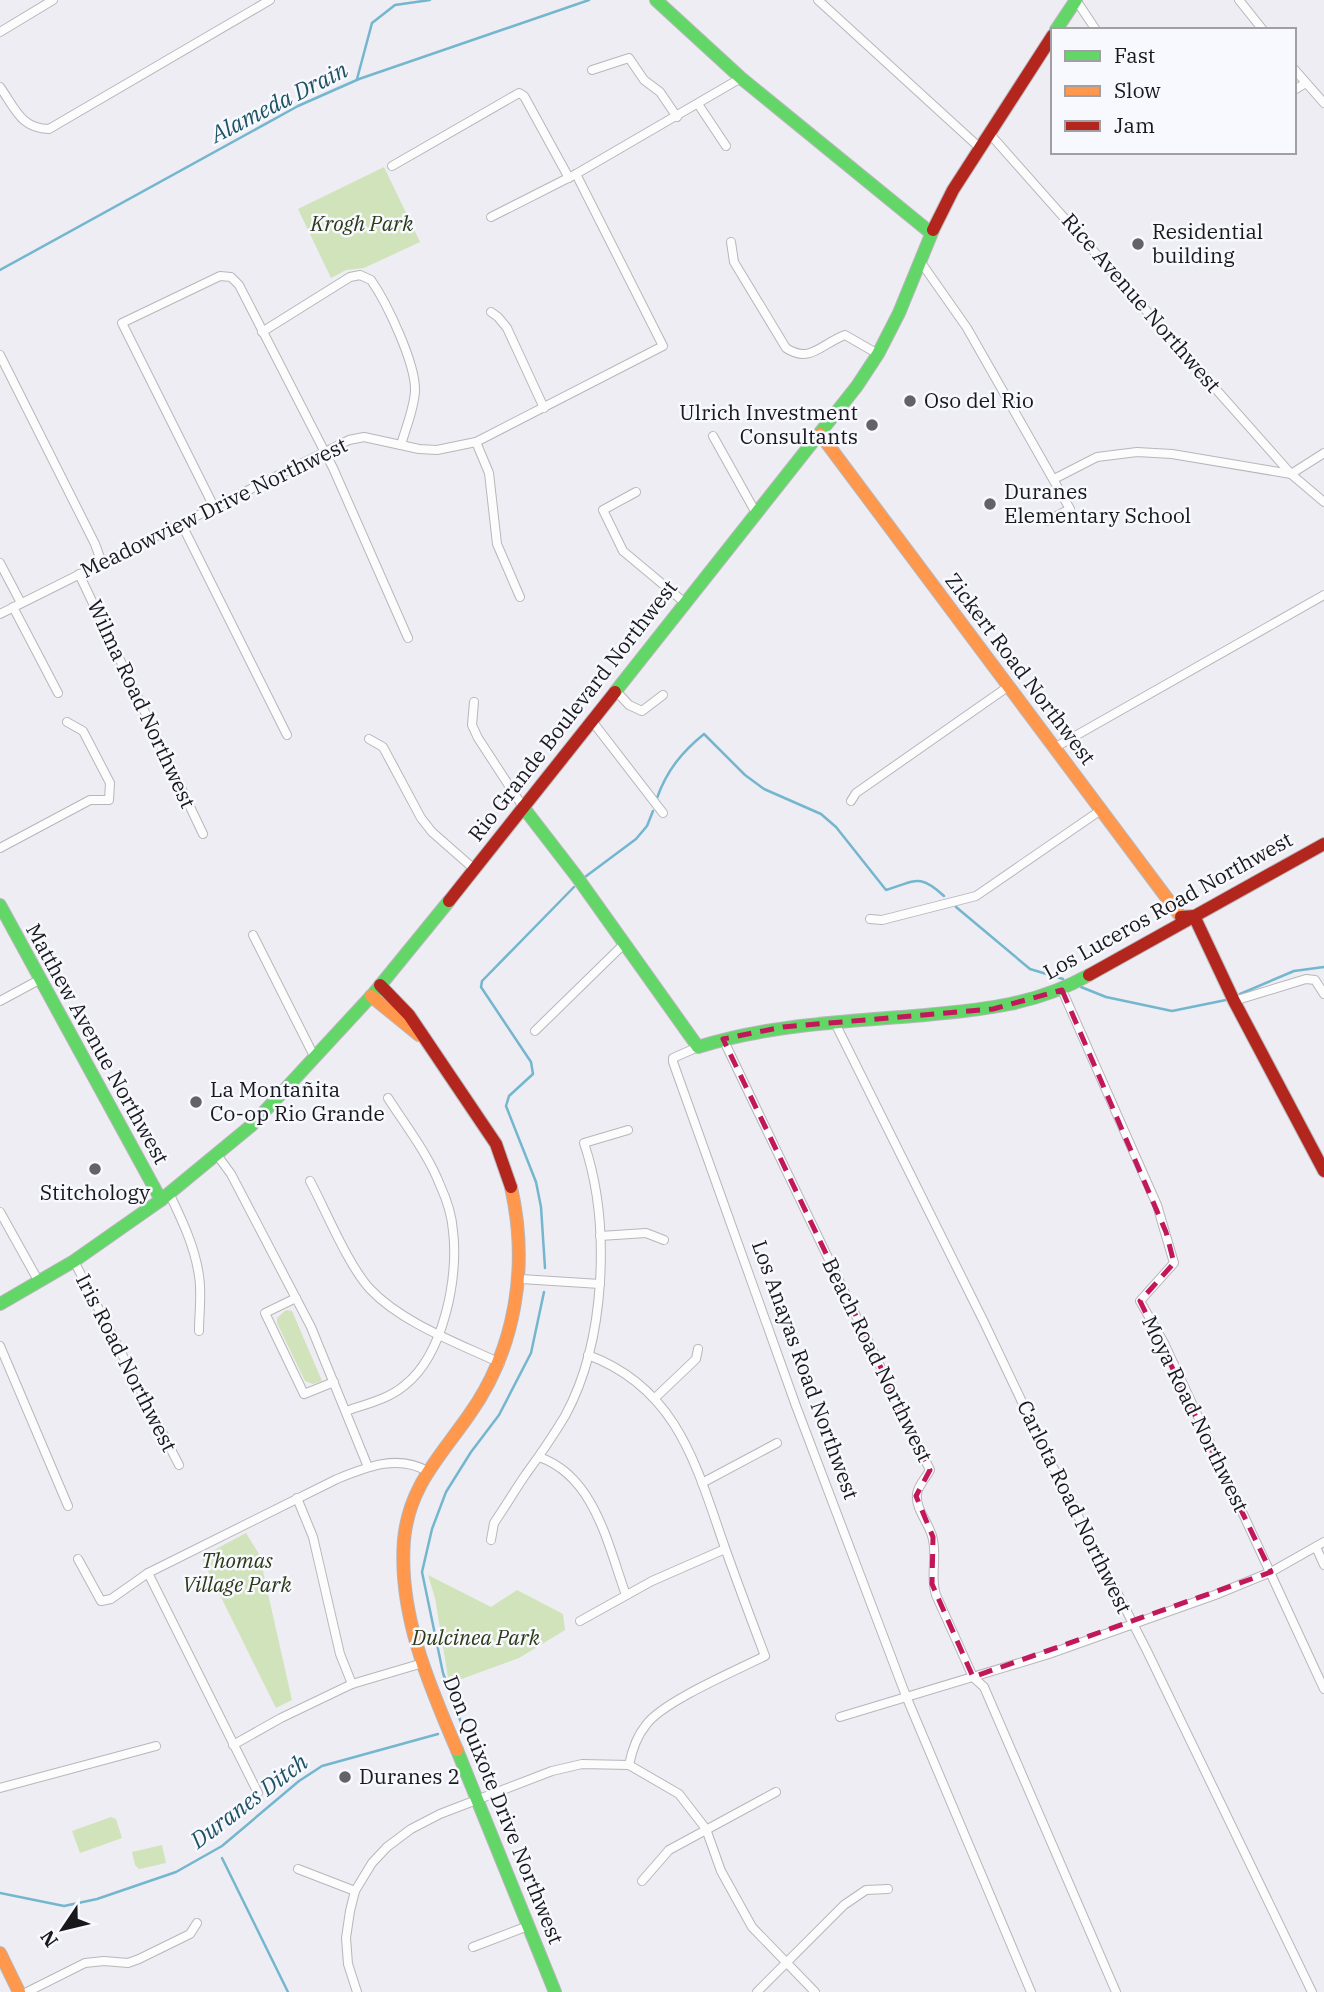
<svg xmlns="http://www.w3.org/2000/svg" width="1324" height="1992" font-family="'IBM Plex Serif',serif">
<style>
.green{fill:#d0e3bb}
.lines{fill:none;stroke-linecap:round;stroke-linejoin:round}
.stream{stroke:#74b6ce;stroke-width:2.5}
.street-casing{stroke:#b7b7bb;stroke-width:10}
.fast-casing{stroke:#b7b7bb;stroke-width:14}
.slow-casing{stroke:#b7b7bb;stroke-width:14}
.jam-casing{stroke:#b7b7bb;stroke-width:14}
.street{stroke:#fcfcfd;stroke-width:8}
.fast{stroke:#63d668;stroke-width:12}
.slow{stroke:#ff974d;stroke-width:12}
.jam{stroke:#b3261e;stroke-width:12}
.marked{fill:none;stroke:#c2185b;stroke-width:5;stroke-dasharray:14 9;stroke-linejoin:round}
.poi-dot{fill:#636367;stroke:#f8f9ff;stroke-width:2.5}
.labels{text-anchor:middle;stroke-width:5;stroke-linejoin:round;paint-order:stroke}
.park-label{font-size:21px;font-style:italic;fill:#2b3a15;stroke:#f8f9ff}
.poi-label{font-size:21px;fill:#19191c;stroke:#f8f9ff;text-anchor:start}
.street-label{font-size:21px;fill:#19191c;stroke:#f8f9ff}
.water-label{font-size:23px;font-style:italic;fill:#1d5263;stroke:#f8f9ff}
</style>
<rect width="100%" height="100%" fill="#ededf3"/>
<g class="green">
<path d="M384,167L420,242L364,268L346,270L331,278L298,209Z"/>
<path d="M286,1310L292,1311L322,1381L313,1384L305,1381L277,1323V1318Z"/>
<path d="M246,1533L259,1554L292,1700L276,1708L201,1557Z"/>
<path d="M428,1575L491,1607L517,1590L563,1614L565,1630L519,1658L456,1681L448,1677L435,1598Z"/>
<path d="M111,1817L116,1819L122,1838L80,1853L72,1831Z"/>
<path d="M162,1845L166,1863L139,1869L135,1865L132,1852Z"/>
</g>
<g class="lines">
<g class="stream">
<path d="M357,79L372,23L395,5L430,0"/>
<path d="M0,270L298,106L359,79L589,0"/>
<path d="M657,798C667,770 682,752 704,734L745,775L764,789L821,814L836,827L886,890C916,881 919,873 944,896"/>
<path d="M585,877L636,839L647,826L653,811"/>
<path d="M956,907L1030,969L1063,979"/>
<path d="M1081,987L1106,997L1172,1011L1226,1000"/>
<path d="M1240,994L1294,971L1324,967"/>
<path d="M545,1268L541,1207L536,1182L506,1106L509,1096L533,1074L531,1062L481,987L482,981L574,887"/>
<path d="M461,1729L463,1728L443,1673L422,1572L432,1529L446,1492L471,1452L499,1415L531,1353L544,1292"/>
<path d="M222,1858L288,1992"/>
<path d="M0,1893L64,1906L97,1899L176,1872L222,1846L299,1781L322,1766L438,1734"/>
</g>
<defs>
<g id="street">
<path d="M818,0L980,148"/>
<path d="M1076,0L1096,30"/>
<path d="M1239,0L1263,30"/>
<path d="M0,32L53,0"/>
<path d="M1294,69L1324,103"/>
<path d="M592,70L629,58L644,80L660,92L677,117"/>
<path d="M0,87C15,108 21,129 49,129L270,0"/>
<path d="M1294,90L1306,83"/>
<path d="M698,104L726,146"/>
<path d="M989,133L1291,474L1324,453"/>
<path d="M392,166L519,93L524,96L569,178"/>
<path d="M491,217L576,174L741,78"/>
<path d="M731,242L734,262L786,348C810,364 821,344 845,335L878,354"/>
<path d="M920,261L967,328L1070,509L1047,521"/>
<path d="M491,312L498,317L507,328L544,408"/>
<path d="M262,332L350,277L360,275L371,280C387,303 416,364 415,391C414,409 406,427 401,445"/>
<path d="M0,355L95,544L102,563"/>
<path d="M713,436L756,513"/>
<path d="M476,442L489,473L497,544L520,597"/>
<path d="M1054,479L1097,457L1137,452L1172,454L1291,474L1324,502"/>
<path d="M636,492L603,510L623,551L684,602"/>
<path d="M214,507L122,323L220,276L231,277L239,285L333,468L408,638"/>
<path d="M181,523L287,735"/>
<path d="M0,563L21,603"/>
<path d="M79,574L203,834"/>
<path d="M13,607L58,693"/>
<path d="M0,614L349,440L364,437L419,449L437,450L476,442L663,346L576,174"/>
<path d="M616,691L629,705L642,711L663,695"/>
<path d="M474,702L472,725L478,738L523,807"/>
<path d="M592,721L663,813"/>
<path d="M369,739L383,747L421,818L432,832L473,868"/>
<path d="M1054,748L1324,595"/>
<path d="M851,801L856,793L1009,686"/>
<path d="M0,848L90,800H109L110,783L83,731L67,722"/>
<path d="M870,919L882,920L976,896L1101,810"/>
<path d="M253,935L315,1058"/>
<path d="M1062,990L1157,1205L1174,1263L1140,1301L1164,1343L1324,1689"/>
<path d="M0,1001L39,980"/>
<path d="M1234,1001L1306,979L1315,980L1324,994"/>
<path d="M835,1023L983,1320L1052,1465L1147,1651L1312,1992"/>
<path d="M535,1031L625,943"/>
<path d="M723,1039L930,1470C926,1478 918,1485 917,1494C915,1510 931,1525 933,1540C937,1559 930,1577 936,1595L973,1677L984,1687L1116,1992"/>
<path d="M698,1047L673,1058V1062L796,1406L906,1696L1031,1992"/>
<path d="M217,1155L231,1174L311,1327L368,1467"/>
<path d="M310,1181C326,1211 348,1265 370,1289C402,1323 458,1343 500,1363"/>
<path d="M169,1193C182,1220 195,1247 199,1276C202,1294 199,1313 199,1331"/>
<path d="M0,1212L39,1282"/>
<path d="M600,1236L646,1233L664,1240"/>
<path d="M74,1261L179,1465"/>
<path d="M521,1279L600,1284"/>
<path d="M296,1298L265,1313L304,1394L334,1382"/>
<path d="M0,1346L68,1506"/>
<path d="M588,1355C677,1388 696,1465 724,1545C737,1582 751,1619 765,1656C737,1670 662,1702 646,1725C636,1737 632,1750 629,1765"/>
<path d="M655,1398L696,1359L698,1349"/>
<path d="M346,1411C366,1404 389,1399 405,1385C443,1355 459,1278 453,1231C452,1217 446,1198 440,1185C428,1154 406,1126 388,1098"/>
<path d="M539,1457C595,1476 608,1546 626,1595"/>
<path d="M702,1483L777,1443"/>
<path d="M297,1498L313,1537L340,1654L352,1684"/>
<path d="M491,1540L494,1523C505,1507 515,1490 526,1474C540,1455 553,1436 565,1416C606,1341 611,1223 584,1143L628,1130"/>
<path d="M1316,1547L1324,1565"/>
<path d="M78,1559L101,1601L111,1599L148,1573L337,1479C366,1467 398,1454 427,1471"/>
<path d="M148,1573L258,1793"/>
<path d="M580,1621L652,1581L725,1549"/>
<path d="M840,1717L1049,1654L1215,1595L1271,1572L1324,1542"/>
<path d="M233,1745L281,1718L352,1684L423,1663"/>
<path d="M0,1788L156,1746"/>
<path d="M298,1869L355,1891"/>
<path d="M642,1881L669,1850L776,1792"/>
<path d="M473,1947L528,1926"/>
<path d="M27,1992L85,1963L104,1961L128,1963L139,1959L190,1934L197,1923"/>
<path d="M357,1992L348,1964L346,1938L350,1911L355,1891L372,1863L387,1847L411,1829L440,1814L552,1771L582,1764L629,1765L679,1794L706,1829L721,1871L752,1927L815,1992"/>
<path d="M757,1992L844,1905L866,1890L888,1889"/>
</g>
<g id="fast">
<path d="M656,0L741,78L931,233"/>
<path d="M1056,30L1076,0"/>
<path d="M615,692L857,386L878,354L899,313L933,230"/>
<path d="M523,807L577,877L698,1047C768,1025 841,1022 914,1016C977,1010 1032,1007 1089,975"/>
<path d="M0,905L161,1200"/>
<path d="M0,1304L74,1261L161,1200L252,1125L374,993L449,901"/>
<path d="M457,1750L555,1992"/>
</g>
<g id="slow">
<path d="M820,434L1181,917"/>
<path d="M371,996L419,1035"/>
<path d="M457,1750C429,1685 398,1613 404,1540C409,1486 440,1457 469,1415C516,1349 529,1266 511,1187"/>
<path d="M0,1953L19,1992"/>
</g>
<g id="jam">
<path d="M933,230L953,190L1053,35"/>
<path d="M449,901L615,692"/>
<path d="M1181,917L1194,916L1234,1001L1324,1171"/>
<path d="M1089,975L1324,844"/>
<path d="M380,985L409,1015L496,1144L511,1187"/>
</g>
</defs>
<use href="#street" class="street-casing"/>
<use href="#fast" class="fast-casing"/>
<use href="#slow" class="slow-casing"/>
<use href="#jam" class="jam-casing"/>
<use href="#street" class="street"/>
<use href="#fast" class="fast"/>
<use href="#slow" class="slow"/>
<use href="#jam" class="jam"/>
</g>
<path class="marked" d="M1062,990L1166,1232L1174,1263L1140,1301L1271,1572L973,1677L932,1584L933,1537L916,1496L930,1470L723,1039L783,1027L993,1009Z"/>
<g class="poi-dot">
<circle cx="1138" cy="244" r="7"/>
<circle cx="910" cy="401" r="7"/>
<circle cx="872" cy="425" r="7"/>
<circle cx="990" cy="504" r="7"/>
<circle cx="196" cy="1102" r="7"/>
<circle cx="95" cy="1169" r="7"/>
<circle cx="345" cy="1777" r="7"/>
</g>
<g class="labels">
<g class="park-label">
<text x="362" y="231">Krogh Park</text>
<text x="237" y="1568">Thomas<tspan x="237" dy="24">Village Park</tspan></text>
<text x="476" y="1645">Dulcinea Park</text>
</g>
<g class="poi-label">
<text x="1152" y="239">Residential<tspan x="1152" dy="24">building</tspan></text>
<text x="924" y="408">Oso del Rio</text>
<text x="858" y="420" text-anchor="end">Ulrich Investment<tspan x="858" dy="24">Consultants</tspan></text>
<text x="1004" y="499">Duranes<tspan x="1004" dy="24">Elementary School</tspan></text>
<text x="210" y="1097">La Montañita<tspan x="210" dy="24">Co-op Rio Grande</tspan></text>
<text x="95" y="1200" text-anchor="middle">Stitchology</text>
<text x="359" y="1784">Duranes 2</text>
</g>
<g class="street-label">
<text transform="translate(1141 303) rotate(49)" y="7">Rice Avenue Northwest</text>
<text transform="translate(214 508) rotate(-26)" y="7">Meadowview Drive Northwest</text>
<text transform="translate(1020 669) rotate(53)" y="7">Zickert Road Northwest</text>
<text transform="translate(141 704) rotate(65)" y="7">Wilma Road Northwest</text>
<text transform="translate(573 711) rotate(-52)" y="7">Rio Grande Boulevard Northwest</text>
<text transform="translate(1168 906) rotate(-29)" y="7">Los Luceros Road Northwest</text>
<text transform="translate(97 1044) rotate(61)" y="7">Matthew Avenue Northwest</text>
<text transform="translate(877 1360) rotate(64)" y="7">Beach Road Northwest</text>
<text transform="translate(126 1363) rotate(63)" y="7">Iris Road Northwest</text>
<text transform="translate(805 1370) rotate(70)" y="7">Los Anayas Road Northwest</text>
<text transform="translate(1195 1414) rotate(64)" y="7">Moya Road Northwest</text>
<text transform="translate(1074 1507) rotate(64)" y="7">Carlota Road Northwest</text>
<text transform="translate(503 1810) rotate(68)" y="7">Don Quixote Drive Northwest</text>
</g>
<g class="water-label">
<text transform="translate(279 102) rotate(-27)" y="8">Alameda Drain</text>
<text transform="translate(249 1801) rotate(-37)" y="8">Duranes Ditch</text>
</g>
</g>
<rect x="1051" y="28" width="245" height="126" fill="#f8f9ff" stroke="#9f9fa4" stroke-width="2"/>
<rect x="1065" y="51" width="35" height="10" fill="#63d668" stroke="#9f9fa4" stroke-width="2"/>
<text x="1114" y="63" font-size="21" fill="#19191c">Fast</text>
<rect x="1065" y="86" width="35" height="10" fill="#ff974d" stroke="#9f9fa4" stroke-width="2"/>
<text x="1114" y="98" font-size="21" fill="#19191c">Slow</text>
<rect x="1065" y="121" width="35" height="10" fill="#b3261e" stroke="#9f9fa4" stroke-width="2"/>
<text x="1114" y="133" font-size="21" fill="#19191c">Jam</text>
<g transform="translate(63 1929) rotate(235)" stroke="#f8f9ff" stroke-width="5" paint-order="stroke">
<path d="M0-5L12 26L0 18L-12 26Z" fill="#19191c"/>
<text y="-10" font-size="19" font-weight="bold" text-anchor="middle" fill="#19191c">N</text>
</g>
</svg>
